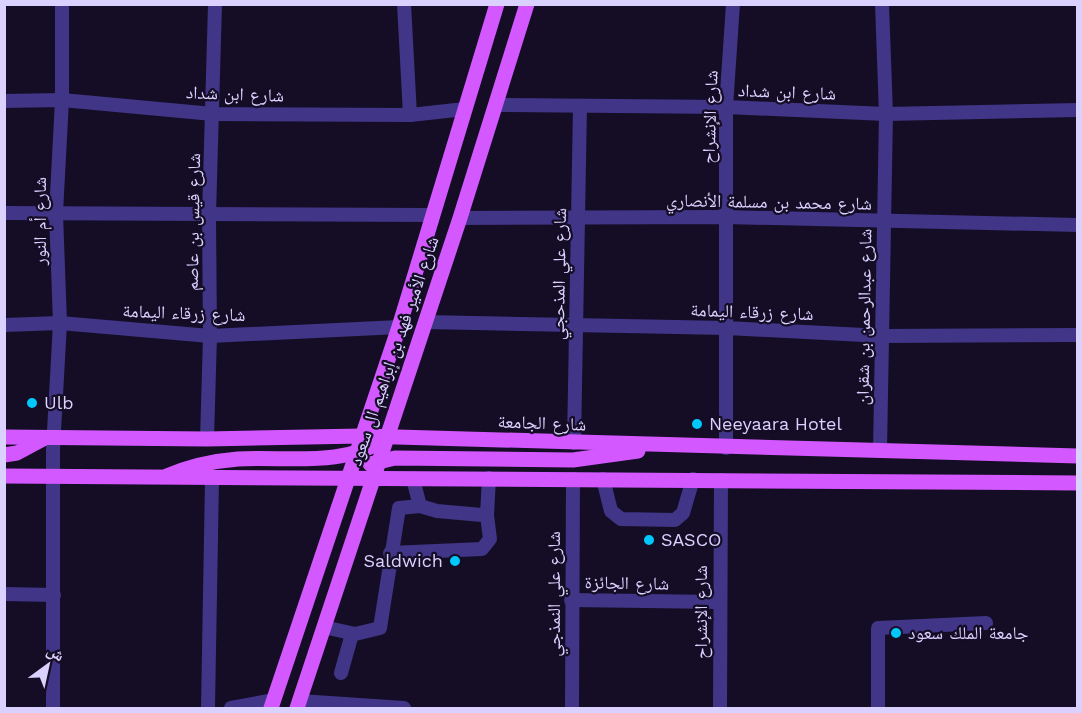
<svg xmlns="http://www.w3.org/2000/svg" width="1082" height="713" font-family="'Work Sans','Noto Naskh Arabic',sans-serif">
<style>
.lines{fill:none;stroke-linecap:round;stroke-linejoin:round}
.minor{stroke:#413587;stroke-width:14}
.major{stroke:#d358ff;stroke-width:15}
.poi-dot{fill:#00c7fc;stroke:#140d25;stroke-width:2}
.labels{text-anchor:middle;stroke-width:4.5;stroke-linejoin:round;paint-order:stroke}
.street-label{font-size:18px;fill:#dbd1ff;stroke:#140d25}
.poi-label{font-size:18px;fill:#dbd1ff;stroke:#140d25;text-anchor:start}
</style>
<rect width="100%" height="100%" fill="#140d25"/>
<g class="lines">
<g class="minor">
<path d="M404,4L410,115"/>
<path d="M4,101L62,100L213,114L410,115L465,109"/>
<path d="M496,105L726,107L886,114L1078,110"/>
<path d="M4,213L432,215"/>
<path d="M460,218L725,217L1078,225"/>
<path d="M425,322L727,328L883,336L1078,335"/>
<path d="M4,325L60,323L210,336L399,327"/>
<path d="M207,439L210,336L209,215L215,4"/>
<path d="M574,443L580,106"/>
<path d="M726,448V107L733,4"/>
<path d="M880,451L886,114L882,4"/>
<path d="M413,479L420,506L437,511L482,515H487L489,478"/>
<path d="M603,479L611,511L621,519L675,520L683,513L693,479"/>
<path d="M390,553L482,549L490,539L487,515"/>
<path d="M4,594L54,595"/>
<path d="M571,600L719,602"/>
<path d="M324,627L355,634L380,628L399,508L420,506"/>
<path d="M341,673L352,634"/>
<path d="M300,701L404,708"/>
<path d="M53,708V449L60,323L56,213L62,100V4"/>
<path d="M208,708L212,480"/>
<path d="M231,708L274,700"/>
<path d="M572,708L573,479"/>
<path d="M720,708L721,480"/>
<path d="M878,708V628L986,623"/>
</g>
<g class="major">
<path d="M4,437L207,439L362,436L1078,456"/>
<path d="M4,455L17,453L45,438"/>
<path d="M370,464L395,458L573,460L638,451"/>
<path d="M4,476L1078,483"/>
<path d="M167,476C190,466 213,461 238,459C287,456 344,468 386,438"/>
<path d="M271,708L399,327L497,4"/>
<path d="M297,708L460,218L527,4"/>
</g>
</g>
<g class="poi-dot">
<circle cx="32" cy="403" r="6"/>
<circle cx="697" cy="424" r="6"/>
<circle cx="649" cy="540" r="6"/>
<circle cx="455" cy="561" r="6"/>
<circle cx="896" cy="633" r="6"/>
</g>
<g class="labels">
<g class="street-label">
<text transform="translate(787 92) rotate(2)" y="6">شارع ابن شداد</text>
<text transform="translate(235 94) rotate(2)" y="6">شارع ابن شداد</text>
<text transform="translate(710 117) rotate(-88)" y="6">شارع الإنشراح</text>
<text transform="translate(769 202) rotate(1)" y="6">شارع محمد بن مسلمة الأنصاري</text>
<text transform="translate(40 221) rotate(-90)" y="6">شارع أم النور</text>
<text transform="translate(193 222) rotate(-89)" y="6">شارع قيس بن عاصم</text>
<text transform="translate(559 274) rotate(-89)" y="6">شارع علي المذحجي</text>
<text transform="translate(752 312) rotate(2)" y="6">شارع زرقاء اليمامة</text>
<text transform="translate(184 313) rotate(2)" y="6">شارع زرقاء اليمامة</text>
<text transform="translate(864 317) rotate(-89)" y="6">شارع عبدالرحمن بن شقران</text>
<text transform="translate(394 351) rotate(-71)" y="6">شارع الأمير فهد بن إبراهيم ال سعود</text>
<text transform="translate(542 423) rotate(2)" y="6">شارع الجامعة</text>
<text transform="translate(627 583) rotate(1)" y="6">شارع الجائزة</text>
<text transform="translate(554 594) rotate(-90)" y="6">شارع علي النمذجي</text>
<text transform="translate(701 612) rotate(-90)" y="6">شارع الإنشراح</text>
</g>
<g class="poi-label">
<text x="44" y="409">Ulb</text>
<text x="709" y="430">Neeyaara Hotel</text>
<text x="661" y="546">SASCO</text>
<text x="443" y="567" text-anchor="end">Saldwich</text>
<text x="908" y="639">جامعة الملك سعود</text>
</g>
</g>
<rect width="1082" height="713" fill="none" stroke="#dbd1ff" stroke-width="12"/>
<g transform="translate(48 665) rotate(33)" stroke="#140d25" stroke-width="4.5" paint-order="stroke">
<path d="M0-4.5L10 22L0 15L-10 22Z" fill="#dbd1ff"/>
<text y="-9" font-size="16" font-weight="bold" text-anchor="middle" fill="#dbd1ff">ش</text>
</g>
</svg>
